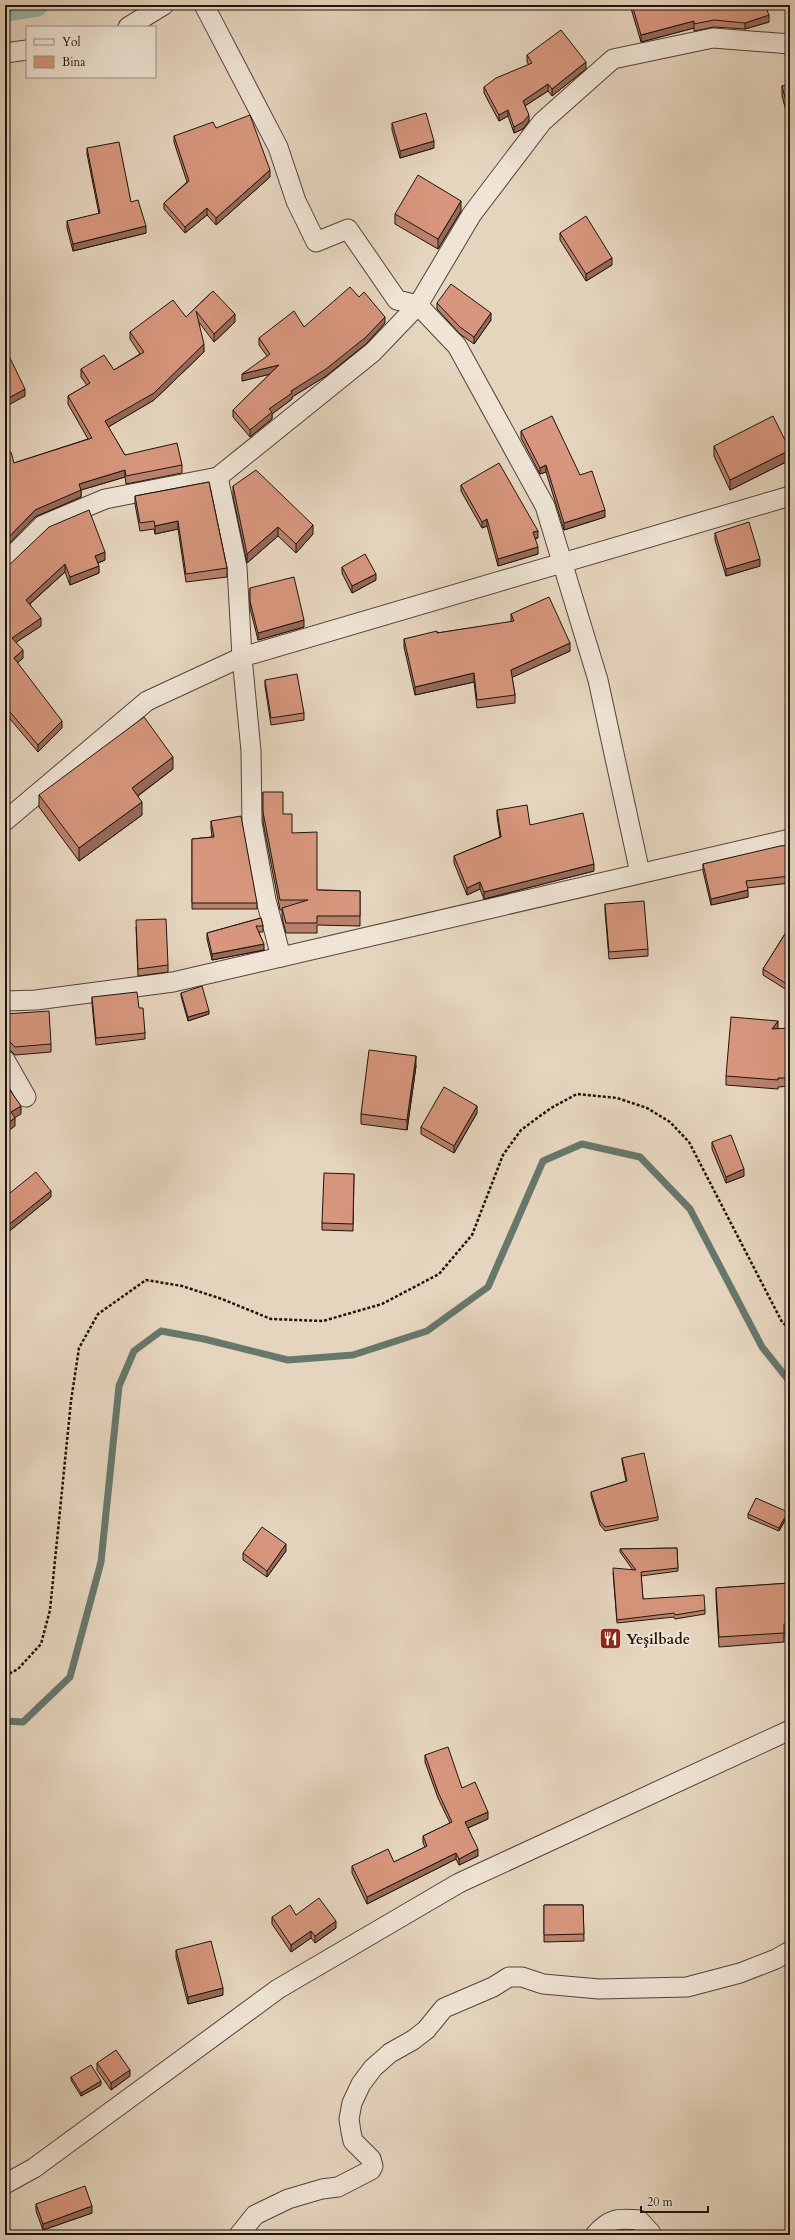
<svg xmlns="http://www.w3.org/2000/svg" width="795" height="2240" font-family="Cardo,serif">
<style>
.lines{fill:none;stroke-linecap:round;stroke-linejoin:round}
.stream{stroke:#67776c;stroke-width:7}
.canal{stroke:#97b9ab;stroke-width:24}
.street-casing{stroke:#50443a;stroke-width:21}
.path{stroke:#1e140e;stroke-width:2.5;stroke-dasharray:3 2;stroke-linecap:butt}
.street{stroke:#efe4d5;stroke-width:19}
.wall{fill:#b9816c;stroke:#1e140e}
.shaded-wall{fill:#966958;stroke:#1e140e}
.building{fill:#d7967d;stroke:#1e140e}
.labels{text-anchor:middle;stroke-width:4;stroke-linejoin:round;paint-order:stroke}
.poi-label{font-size:15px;font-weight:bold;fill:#1e140e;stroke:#efe4d5;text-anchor:start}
</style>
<rect width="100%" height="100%" fill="#e6d5be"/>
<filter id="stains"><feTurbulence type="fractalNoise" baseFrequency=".005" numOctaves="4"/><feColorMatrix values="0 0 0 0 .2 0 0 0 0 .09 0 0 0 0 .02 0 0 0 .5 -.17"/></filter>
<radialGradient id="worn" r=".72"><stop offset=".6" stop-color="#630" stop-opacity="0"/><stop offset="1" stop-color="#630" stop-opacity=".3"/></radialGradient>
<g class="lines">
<path class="stream" d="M5,1721L23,1722L70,1677L101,1562L119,1386L134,1351L161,1331L204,1339L288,1360L353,1355L427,1331L488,1287L543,1161L582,1144L640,1157L690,1209L762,1347L790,1382"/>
<path class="canal" d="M5,10L36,5"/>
<defs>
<g id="street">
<path d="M204,5L278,147L296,201L316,242L348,229L397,300L418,305L457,346L545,506L598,680L640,873"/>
<path d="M128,27L164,5"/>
<path d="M5,53L27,50"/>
<path d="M218,477L237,567L242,657L251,751L252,823L266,900L281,957"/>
<path d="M5,563L43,525L105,499L218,477L373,352L418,305L472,214L542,122L613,59L713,38L790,44"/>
<path d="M5,821L147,701L242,657L790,496"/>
<path d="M5,1001L36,1000L173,982L790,839"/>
<path d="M5,1060L26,1097"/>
<path d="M5,2184L34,2168L278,1989L459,1883L790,1730"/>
<path d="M239,2235L255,2215L288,2199L322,2189L338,2187L371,2170L373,2166L371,2159L353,2141L351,2132L349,2119L352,2103L361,2084L373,2068L390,2053L413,2040L426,2030L444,2008L493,1987L509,1977H522L543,1984L599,1989L687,1987L740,1973L776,1959L790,1951"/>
<path d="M595,2235C609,2218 619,2218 639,2220L651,2233V2235"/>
</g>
</defs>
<use href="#street" class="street-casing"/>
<path class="path" d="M5,1676L18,1669L41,1644L50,1610L71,1401L79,1348L98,1314L146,1280L182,1286L222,1299L271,1319L323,1321L382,1304L439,1274L472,1235L503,1155L521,1130L551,1108L577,1094L617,1098L647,1108L670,1122L689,1142L782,1322L790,1329"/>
<use href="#street" class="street"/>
</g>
<g class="wall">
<path d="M630,5H674V7L769,22L745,29L714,27L694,31V28L641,42Z"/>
<path d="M527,55L586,69L552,96L548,91L525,106L529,121L523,129L514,133L508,116L499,121L484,93V87L529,65L527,62Z"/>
<path d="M790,84V126L782,96V86Z"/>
<path d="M392,123L434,148L400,158L392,130Z"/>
<path d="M216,128L270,177L216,225L207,215L185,233L164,209V203L187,182L174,142V136Z"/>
<path d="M87,148L131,202L146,233L73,251L67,228V221L99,214L87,154Z"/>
<path d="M461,211L438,249L395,224V214Z"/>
<path d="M560,233L612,265L586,281L560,240Z"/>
<path d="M213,291L235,322L214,342L198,321L204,352L154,400L108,427L125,455L182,465V473L126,484L125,477L81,490V497L35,517L14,463L88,439L68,404V396L87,385L81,377V369L114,370L140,354L130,339V332L186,317Z"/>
<path d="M359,297L385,323L366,344L326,376L292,397V399L272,414V419L250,437L233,417V410L270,374L242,381L267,356L259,345V338L304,327Z"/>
<path d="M437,303L491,320L474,344L460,334L437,309Z"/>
<path d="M521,431L580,475L605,517L564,530L546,472L540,474L521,438Z"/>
<path d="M714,446L790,460L730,490L714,456Z"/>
<path d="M209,482L227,568V577L186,582L178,529L155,534L154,529L140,531L135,504V496Z"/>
<path d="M461,485L538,538L535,539L538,554L498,566L487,526L482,528L461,491Z"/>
<path d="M233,486L313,534L296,553L278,536L247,563L233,496Z"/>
<path d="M715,533L760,566L726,576L715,540Z"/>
<path d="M105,560L98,563L99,573L70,585L65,572L30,604L41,626L16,642L23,658L17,663L62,728L38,752L5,713V582L6,581L5,578V569Z"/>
<path d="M342,567L376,580L352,593L342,573Z"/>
<path d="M250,588L304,627L258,640L250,608Z"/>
<path d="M511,614L570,651L512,677L515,695V703L477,708L474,682L415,695L404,647V639L437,633L511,622Z"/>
<path d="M265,680L304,713V720L271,725L265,686Z"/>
<path d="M173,769L138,796L142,815L79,861L39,807V795Z"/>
<path d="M263,792L283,814L292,833L317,890L360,891V926L317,925V933H286L282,918V910H280L263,822Z"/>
<path d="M497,810L530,825L594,871L484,899L480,889L467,895L454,863V856L500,837L497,816Z"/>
<path d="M211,821L257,903V909H192V839L212,837L211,828Z"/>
<path d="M790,845V883L747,888L748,897L711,905L703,871V864Z"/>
<path d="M605,904L648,949V956L609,959L605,911Z"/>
<path d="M261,918L263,926V932H259L264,950L212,960L207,939V933Z"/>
<path d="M790,926V992L763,975V969Z"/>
<path d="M136,927L168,965V972L138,976Z"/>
<path d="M181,993L209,1014L188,1021L181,996Z"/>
<path d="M92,997L139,1008L145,1033V1039L96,1045L92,1004Z"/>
<path d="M5,1014L51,1044V1052L15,1055L10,1050L5,1049Z"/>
<path d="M790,1028V1086L778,1087V1089L726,1085V1076L778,1029Z"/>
<path d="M416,1066L407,1130L361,1124V1114Z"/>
<path d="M477,1113L454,1153L421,1134V1127Z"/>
<path d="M712,1142L744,1176L726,1183L712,1149Z"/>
<path d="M354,1174L353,1231L322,1230V1223Z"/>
<path d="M5,1197H51L7,1233L5,1231Z"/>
<path d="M622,1458L658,1517V1520L605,1531L600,1525L591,1496V1492L626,1481L622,1461Z"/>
<path d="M748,1514L788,1515L779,1531L748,1518Z"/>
<path d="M677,1548L678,1571L641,1576L643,1599L705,1610V1614L675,1619L674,1617L617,1623L613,1572L633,1570L620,1552V1549Z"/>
<path d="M286,1551L267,1577L243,1560V1553Z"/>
<path d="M790,1583V1633L784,1634V1642L719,1647L716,1597V1588Z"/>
<path d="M425,1755L462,1788L488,1819L468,1828L478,1856L459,1865L456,1859L367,1904L352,1873V1866L394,1862L425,1847L423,1843V1836L450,1823L438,1798L425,1762Z"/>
<path d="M544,1905H583L584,1941L544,1942Z"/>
<path d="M296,1915L336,1928L315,1943L311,1938L291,1952L272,1924V1917Z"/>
<path d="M176,1950L223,1995L188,2004L176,1957Z"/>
<path d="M97,2063L130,2076L111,2090L97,2070Z"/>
<path d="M71,2077L101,2085L81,2096L71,2080Z"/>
<path d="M36,2204L92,2213L43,2230L36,2211Z"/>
</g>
<g class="shaded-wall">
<path d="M769,15V22L745,29V23Z"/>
<path d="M694,21V28L641,42V35Z"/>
<path d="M586,62V69L552,96V89Z"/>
<path d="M548,84V91L523,107V101Z"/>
<path d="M508,110V116L499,121V115Z"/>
<path d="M529,115V121L523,129L514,133V127Z"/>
<path d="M434,141V148L400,158V151Z"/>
<path d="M270,170V177L216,225V218Z"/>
<path d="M461,201V211L438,249V239Z"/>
<path d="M207,208V215L185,233V227Z"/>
<path d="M146,226V233L73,251V244Z"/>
<path d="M612,258V265L586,281V274Z"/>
<path d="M491,313V320L474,344V337Z"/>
<path d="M235,314V322L214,342V334Z"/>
<path d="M385,317V323L366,344L326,376L292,397V399L272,414V419L250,437V430L269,409L291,391Z"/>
<path d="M204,344V352L154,400L105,429V421Z"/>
<path d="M279,365V372L242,381V374Z"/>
<path d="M25,389V396L5,407V400Z"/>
<path d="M790,450V460L730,490V480Z"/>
<path d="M546,465V472L540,474V468Z"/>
<path d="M125,470V477L81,490V497L35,517L5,548V541L35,510L79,484Z"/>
<path d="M605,510V517L564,530V523Z"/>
<path d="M487,519V526L482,528V522Z"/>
<path d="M178,521V529L155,534V526Z"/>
<path d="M313,525V534L296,553V544Z"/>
<path d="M278,527V536L247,563V554Z"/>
<path d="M538,531V538L533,539V532Z"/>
<path d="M538,547V554L498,566V559Z"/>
<path d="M105,552V560L95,564V556Z"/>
<path d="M760,559V566L726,576V569Z"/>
<path d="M65,564V572L26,607V600Z"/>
<path d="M99,566V573L70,585V577Z"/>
<path d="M376,574V580L352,593V586Z"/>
<path d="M41,618V626L12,645V638Z"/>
<path d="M304,620V627L258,640V633Z"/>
<path d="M570,643V651L511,678V670Z"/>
<path d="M23,650V658L14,666V658Z"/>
<path d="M474,673V682L415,695V687Z"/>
<path d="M62,721V728L38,752V745Z"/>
<path d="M173,757V769L132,800V788Z"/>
<path d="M7,772V782L5,784V774Z"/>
<path d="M142,802V815L79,861V848Z"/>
<path d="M594,864V871L484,899V892Z"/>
<path d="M480,882V889L467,895V888Z"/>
<path d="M748,890V897L711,905V899Z"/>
<path d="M264,944V950L212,960V954Z"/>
<path d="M209,1011V1014L188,1021V1017Z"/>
<path d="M778,1021V1029H772Z"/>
<path d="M416,1056V1066L407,1130V1120Z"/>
<path d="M21,1106V1114L11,1120V1112Z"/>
<path d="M477,1106V1113L454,1153V1146Z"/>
<path d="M15,1118V1126L5,1133V1125Z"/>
<path d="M744,1169V1176L726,1183V1177Z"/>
<path d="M51,1191V1197L7,1233V1226Z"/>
<path d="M788,1512V1515L779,1531V1528Z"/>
<path d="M286,1544V1551L267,1577V1571Z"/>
<path d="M488,1812V1819L465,1829V1822Z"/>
<path d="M478,1849V1856L459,1865V1859Z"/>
<path d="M456,1853V1859L367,1904V1897Z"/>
<path d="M336,1921V1928L315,1943V1936Z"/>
<path d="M311,1931V1938L291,1952V1945Z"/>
<path d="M223,1988V1995L188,2004V1997Z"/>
<path d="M130,2070V2076L111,2090V2083Z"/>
<path d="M101,2081V2085L81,2096V2093Z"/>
<path d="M92,2206V2213L43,2230V2224Z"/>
</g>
<g class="building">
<path d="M632,5H674V7L694,5H765L769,15L745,23L714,20L694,24V21L641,35Z"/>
<path d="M561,30L586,62L552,89L548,84L523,101L529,115L523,122L514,127L508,110L499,115L484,87L496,78L532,63L527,55Z"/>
<path d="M790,84V116L782,86Z"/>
<path d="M426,113L434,141L400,151L392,123Z"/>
<path d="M250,115L270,170L216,218L207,208L185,227L164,203L189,181L174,136L213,122L216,128Z"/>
<path d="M119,142L131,202L138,200L146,226L73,244L67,221L100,213L87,148Z"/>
<path d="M418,175L461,201L438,239L395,214Z"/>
<path d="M586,216L612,258L586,274L560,233Z"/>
<path d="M451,284L491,313L474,337L460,327L437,303Z"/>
<path d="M350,287L359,297L364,292L385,317L366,337L326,369L291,391L292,393L269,409L272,412L250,430L233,410L279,365L242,374L270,354L259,338L294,311L304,327Z"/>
<path d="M213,291L235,314L214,334L196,311L204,344L154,393L105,421L125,455L177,443L182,465L126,476L125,470L79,484L81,490L35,510L5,541V454L11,452L14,463L92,438L68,396L90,383L81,369L104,355L114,370L144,352L130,332L173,300L186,317Z"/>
<path d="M9,356L25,389L5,400V358Z"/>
<path d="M552,416L580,475L592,471L605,510L564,523L546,465L540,468L521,431Z"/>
<path d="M773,416L790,450L730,480L714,446Z"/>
<path d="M499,463L538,531L533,532L538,547L498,559L487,519L482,522L461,485Z"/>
<path d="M256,470L313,525L296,544L278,527L247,554L233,486Z"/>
<path d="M209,482L227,568L186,574L178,521L155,526L154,521L140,523L135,496Z"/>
<path d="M89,510L105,552L95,556L99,566L70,577L65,564L26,600L41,618L12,638L23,650L14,658L62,721L38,745L5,706V582L9,578L5,570V569L49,527Z"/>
<path d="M749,522L760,559L726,569L715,533Z"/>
<path d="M365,554L376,574L352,586L342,567Z"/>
<path d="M294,577L304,620L258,633L250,601V588Z"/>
<path d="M549,597L570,643L511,670L515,695L477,700L474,673L415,687L404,639L437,631V633L514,621L511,614Z"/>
<path d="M297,674L304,713L271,718L265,680Z"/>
<path d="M144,717L173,757L132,788L142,802L79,848L39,795Z"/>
<path d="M263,792H283V814H292V833L317,832V890L360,891V916H317V923H286L282,908L308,900H280L263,812Z"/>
<path d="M527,805L530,825L583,813L594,864L484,892L480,882L467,888L454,856L501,837L497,810Z"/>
<path d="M241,816L257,903H192V839L214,837L211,821Z"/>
<path d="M790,845V876L746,881L748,890L711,899L703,864L780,846Z"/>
<path d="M644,901L648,949L609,952L605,904Z"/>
<path d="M261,918L263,926H256L264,944L212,954L207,933Z"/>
<path d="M166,919L168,965L138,969L136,920Z"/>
<path d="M790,926V986L763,969Z"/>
<path d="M202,986L209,1011L188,1017L181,993Z"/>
<path d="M137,992L139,1008H143L145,1033L96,1038L92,997Z"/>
<path d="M49,1011L51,1044L15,1047L10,1042L5,1041V1014Z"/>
<path d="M731,1017L778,1021L772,1029L790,1028V1078H778V1080L726,1076Z"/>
<path d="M369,1050L416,1056L407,1120L361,1114Z"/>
<path d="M5,1083L21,1106L11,1112L15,1118L5,1125Z"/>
<path d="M444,1087L477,1106L454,1146L421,1127Z"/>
<path d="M731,1135L744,1169L726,1177L712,1142Z"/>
<path d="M36,1172L51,1191L7,1226L5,1224V1197Z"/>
<path d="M324,1173L354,1174L353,1224L322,1223Z"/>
<path d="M644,1453L658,1517L605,1527L600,1521L591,1492L627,1481L622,1458Z"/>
<path d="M756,1498L788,1512L779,1528L748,1514Z"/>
<path d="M262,1527L286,1544L267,1571L243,1553Z"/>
<path d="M677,1548L678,1568L641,1572L643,1599L704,1595L705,1610L675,1615L674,1613L617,1620L613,1568L636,1570L620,1549Z"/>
<path d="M790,1583V1624H784V1633L719,1637L716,1588Z"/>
<path d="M448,1747L462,1788L475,1782L488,1812L465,1822L478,1849L459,1859L456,1853L367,1897L352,1866L388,1849L394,1862L427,1846L423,1836L452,1822L438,1792L425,1755Z"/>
<path d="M319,1898L336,1921L315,1936L311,1931L291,1945L272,1917L290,1905L296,1915Z"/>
<path d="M544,1905H583L584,1934L544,1935Z"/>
<path d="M211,1941L223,1988L188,1997L176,1950Z"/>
<path d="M116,2050L130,2070L111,2083L97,2063Z"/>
<path d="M91,2065L101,2081L81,2093L71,2077Z"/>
<path d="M85,2186L92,2206L43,2224L36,2204Z"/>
</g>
<defs>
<symbol id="restaurant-square" viewBox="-11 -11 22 22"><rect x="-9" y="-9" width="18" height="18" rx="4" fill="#8f2418" stroke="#efe4d5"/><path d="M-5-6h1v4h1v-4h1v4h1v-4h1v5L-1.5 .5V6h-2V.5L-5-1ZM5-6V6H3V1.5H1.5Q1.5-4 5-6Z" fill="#fff"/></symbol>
</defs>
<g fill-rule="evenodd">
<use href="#restaurant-square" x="598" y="1626" width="25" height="25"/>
</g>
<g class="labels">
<g class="poi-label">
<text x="626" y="1644">Yeşilbade</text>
</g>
</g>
<rect width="795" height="2240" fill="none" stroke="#e6d5be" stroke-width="20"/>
<rect x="6" y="6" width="783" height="2228" fill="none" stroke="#1e140e" stroke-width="2"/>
<rect x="10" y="10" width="775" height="2220" fill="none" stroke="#1e140e"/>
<rect x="26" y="26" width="130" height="52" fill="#efe4d5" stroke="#9b9185"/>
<rect x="34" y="39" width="20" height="6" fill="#efe4d5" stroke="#9b9185"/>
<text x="62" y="46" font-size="12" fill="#1e140e">Yol</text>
<rect x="34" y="56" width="20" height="12" fill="#d7967d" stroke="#9b9185"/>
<text x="62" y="66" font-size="12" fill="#1e140e">Bina</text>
<path d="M641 2206v6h67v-6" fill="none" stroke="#1e140e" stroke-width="2"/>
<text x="647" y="2206" font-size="12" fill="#1e140e" stroke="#efe4d5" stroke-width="3" paint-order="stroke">20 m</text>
<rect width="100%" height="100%" filter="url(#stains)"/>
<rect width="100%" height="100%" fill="url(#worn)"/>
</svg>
